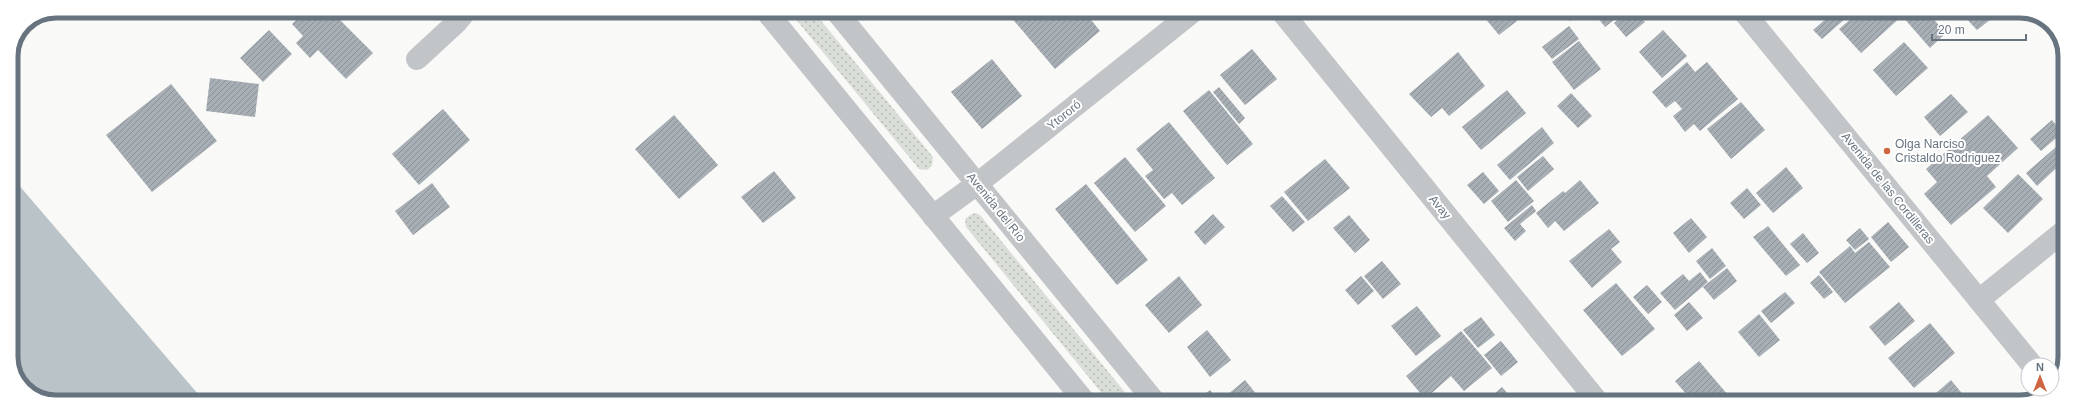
<svg xmlns="http://www.w3.org/2000/svg" width="2076" height="413" font-family="Helvetica,sans-serif">
<style>
.grass{fill:url(#grass-dots)}
.water{fill:#bac3c7}
.building{fill:url(#building-hatch)}
.lines{fill:none;stroke-linecap:round;stroke-linejoin:round}
.minor{stroke:#c1c5c8;stroke-width:22}
.poi-dot{fill:#d06641;stroke:#fff;stroke-width:1.5}
.labels{text-anchor:middle;stroke-width:4;stroke-linejoin:round;paint-order:stroke}
.street-label{font-size:12px;fill:#67747f;stroke:#fff}
.poi-label{font-size:12px;fill:#67747f;stroke:#fff;text-anchor:start}
.rim{fill:none;stroke:#67747f;stroke-width:5}
</style>
<defs>
<pattern id="grass-dots" width="8" height="8" patternUnits="userSpaceOnUse"><rect width="8" height="8" fill="#d9ded7"/><path d="M2 2h.1M6 6h.1" fill="none" stroke="#b4b9b4" stroke-width="1.8" stroke-linecap="round"/></pattern>
<pattern id="building-hatch" width="6" height="6" patternUnits="userSpaceOnUse"><rect width="6" height="6" fill="#a7aeb4"/><path d="M-1 1l2-2M0 6l6-6M5 7l2-2" fill="none" stroke="#8c9298"/></pattern>
</defs>
<rect width="100%" height="100%" fill="#f9f9f7"/>
<g class="grass">
<path d="M789,11H813L933,157L932,166L927,170L919,169Z"/>
<path d="M976,213L980,215L1133,402H1109L966,227L965,219L972,214Z"/>
</g>
<path class="water" d="M11,176L204,401H47L24,389L11,363Z"/>
<g class="building">
<path d="M305,11H331L373,53L346,79L318,50L310,58L296,43L303,36L292,24Z"/>
<path d="M1015,11H1084L1100,31L1055,69L1010,16Z"/>
<path d="M1367,12H1385L1374,20Z"/>
<path d="M1490,12H1510L1517,21L1499,35L1484,17Z"/>
<path d="M1562,12H1582L1570,21Z"/>
<path d="M1598,12H1616L1619,16L1605,27L1595,14Z"/>
<path d="M1624,12H1646L1640,16L1645,22L1626,37L1614,23L1626,14Z"/>
<path d="M1834,12H1853L1822,39L1813,30Z"/>
<path d="M1859,12H1927L1946,33L1930,48L1902,16L1861,53L1839,29Z"/>
<path d="M1967,12H1991L1995,16L1977,30L1963,15Z"/>
<path d="M1569,26L1579,39L1552,59L1542,47Z"/>
<path d="M269,30L292,54L263,82L240,58Z"/>
<path d="M1663,30L1687,56L1662,78L1639,52Z"/>
<path d="M1579,41L1601,69L1574,90L1552,62Z"/>
<path d="M1904,42L1928,68L1896,96L1873,70Z"/>
<path d="M1252,49L1277,79L1245,105L1220,75Z"/>
<path d="M1458,52L1485,86L1449,116L1442,108L1431,117L1409,94Z"/>
<path d="M992,59L1022,96L982,129L951,92Z"/>
<path d="M1687,62L1695,72L1707,62L1738,99L1700,131L1694,124L1685,132L1673,116L1682,109L1675,101L1666,108L1652,92Z"/>
<path d="M210,78L259,84L255,117L206,111Z"/>
<path d="M171,84L217,141L152,192L106,135Z"/>
<path d="M1219,87L1245,118L1239,124L1213,92Z"/>
<path d="M1209,90L1253,144L1227,165L1183,111Z"/>
<path d="M1507,90L1526,113L1481,150L1462,127Z"/>
<path d="M1571,93L1592,116L1578,128L1557,106Z"/>
<path d="M1951,94L1968,112L1940,136L1924,117Z"/>
<path d="M1741,102L1765,130L1731,159L1707,129Z"/>
<path d="M443,109L470,140L419,185L392,154Z"/>
<path d="M674,115L718,165L679,199L635,149Z"/>
<path d="M1988,115L2018,148L1987,176L1996,187L1951,225L1924,194L1937,182L1926,169Z"/>
<path d="M2052,120L2062,133L2041,151L2030,139Z"/>
<path d="M1169,122L1215,178L1182,205L1172,193L1164,199L1145,176L1153,170L1136,149Z"/>
<path d="M1542,127L1554,143L1510,180L1497,165Z"/>
<path d="M2056,147L2064,156V161L2037,186L2026,173Z"/>
<path d="M1543,156L1554,169L1528,191L1517,177Z"/>
<path d="M1125,157L1166,206L1135,232L1094,183Z"/>
<path d="M1325,159L1350,188L1308,221L1284,192Z"/>
<path d="M1786,167L1803,188L1773,213L1756,193Z"/>
<path d="M774,171L796,198L763,223L741,197Z"/>
<path d="M1483,172L1499,191L1484,204L1467,185Z"/>
<path d="M2018,174L2043,199L2008,233L1983,208Z"/>
<path d="M1516,180L1534,201L1508,222L1491,201Z"/>
<path d="M1580,180L1599,203L1564,231L1555,221L1548,228L1536,213L1563,191L1565,193Z"/>
<path d="M432,183L450,207L413,235L395,211Z"/>
<path d="M1086,184L1148,260L1117,285L1055,209Z"/>
<path d="M1747,188L1761,205L1744,219L1730,203Z"/>
<path d="M1282,196L1305,222L1293,232L1270,206Z"/>
<path d="M1532,205L1536,211L1520,224L1526,231L1515,241L1504,228Z"/>
<path d="M1213,214L1225,227L1205,245L1194,232Z"/>
<path d="M1349,215L1370,240L1355,253L1333,228Z"/>
<path d="M1691,218L1707,237L1689,253L1673,233Z"/>
<path d="M1888,222L1909,247L1891,262L1871,237Z"/>
<path d="M1768,226L1800,265L1786,276L1753,237Z"/>
<path d="M1860,228L1869,239L1855,250L1846,240Z"/>
<path d="M1609,229L1620,242L1611,249L1622,262L1592,288L1569,261Z"/>
<path d="M1803,233L1819,253L1807,263L1790,244Z"/>
<path d="M1869,242L1890,267L1845,303L1819,272L1850,246L1855,253Z"/>
<path d="M1712,248L1726,266L1710,279L1696,261Z"/>
<path d="M1382,261L1401,284L1383,299L1364,276Z"/>
<path d="M1727,268L1737,281L1714,300L1703,287Z"/>
<path d="M1700,272L1708,282L1675,310L1660,293L1683,274L1689,281Z"/>
<path d="M1819,275L1833,292L1824,299L1810,283Z"/>
<path d="M1179,276L1202,305L1169,333L1145,305Z"/>
<path d="M1361,276L1374,291L1358,305L1345,290Z"/>
<path d="M1616,283L1655,329L1622,356L1583,310Z"/>
<path d="M1647,285L1662,302L1648,314L1633,297Z"/>
<path d="M1785,292L1795,303L1771,323L1761,311Z"/>
<path d="M1689,302L1703,318L1687,331L1674,315Z"/>
<path d="M1899,302L1915,321L1885,346L1869,327Z"/>
<path d="M1417,306L1441,336L1416,356L1391,326Z"/>
<path d="M1759,314L1780,340L1759,357L1738,332Z"/>
<path d="M1481,317L1495,335L1478,348L1463,330Z"/>
<path d="M1930,323L1955,353L1914,388L1888,358Z"/>
<path d="M1207,330L1231,360L1210,377L1187,347Z"/>
<path d="M1461,331L1492,368L1464,391L1451,376L1425,399L1406,376Z"/>
<path d="M1501,341L1518,362L1501,376L1484,355Z"/>
<path d="M1699,361L1728,395L1719,402H1693L1675,381Z"/>
<path d="M1245,380L1261,400L1259,402H1222L1221,400Z"/>
<path d="M1951,380L1969,402H1930L1928,400Z"/>
<path d="M1502,387L1515,402H1485Z"/>
<path d="M1210,390L1219,402H1194Z"/>
<path d="M1751,396L1756,402L1760,398L1763,402H1745Z"/>
</g>
<g class="lines">
<g class="minor">
<path d="M766,11L1085,402"/>
<path d="M836,11L1155,402"/>
<path d="M1282,12L1598,402"/>
<path d="M1744,12L2032,365"/>
<path d="M417,59L456,23L466,11"/>
<path d="M933,216L977,184L1194,11"/>
<path d="M1979,300L2064,231"/>
</g>
</g>
<circle class="poi-dot" cx="1887" cy="151" r="4"/>
<g class="labels">
<g class="street-label">
<text transform="translate(1064 115) rotate(-39)" y="4">Ytororó</text>
<text transform="translate(1888 188) rotate(51)" y="4">Avenida de las Cordilleras</text>
<text transform="translate(996 207) rotate(51)" y="4">Avenida del Río</text>
<text transform="translate(1440 207) rotate(51)" y="4">Avay</text>
</g>
<g class="poi-label">
<text x="1895" y="148">Olga Narciso<tspan x="1895" dy="14">Cristaldo Rodriguez</tspan></text>
</g>
</g>
<path d="M0 0H2076V413H0ZM56 18H2020A38 38 0 0 1 2058 56V357A38 38 0 0 1 2020 395H56A38 38 0 0 1 18 357V56A38 38 0 0 1 56 18Z" fill="#fff" fill-rule="evenodd"/>
<path class="rim" d="M56 18H2020A38 38 0 0 1 2058 56V357A38 38 0 0 1 2020 395H56A38 38 0 0 1 18 357V56A38 38 0 0 1 56 18Z"/>
<g transform="translate(2040 377)"><circle r="19" fill="#ffffff" stroke="#c2c7cc"/>
<path d="M0-3L7 15L0 10L-7 15Z" fill="#d06641"/>
<text y="-6" font-size="11" font-weight="bold" text-anchor="middle" fill="#67747f">N</text>
</g>
<path d="M1932 34v6h94v-6" fill="none" stroke="#67747f" stroke-width="2"/>
<text x="1938" y="34" font-size="12" fill="#67747f" stroke="#ffffff" stroke-width="3" paint-order="stroke">20 m</text>
</svg>
